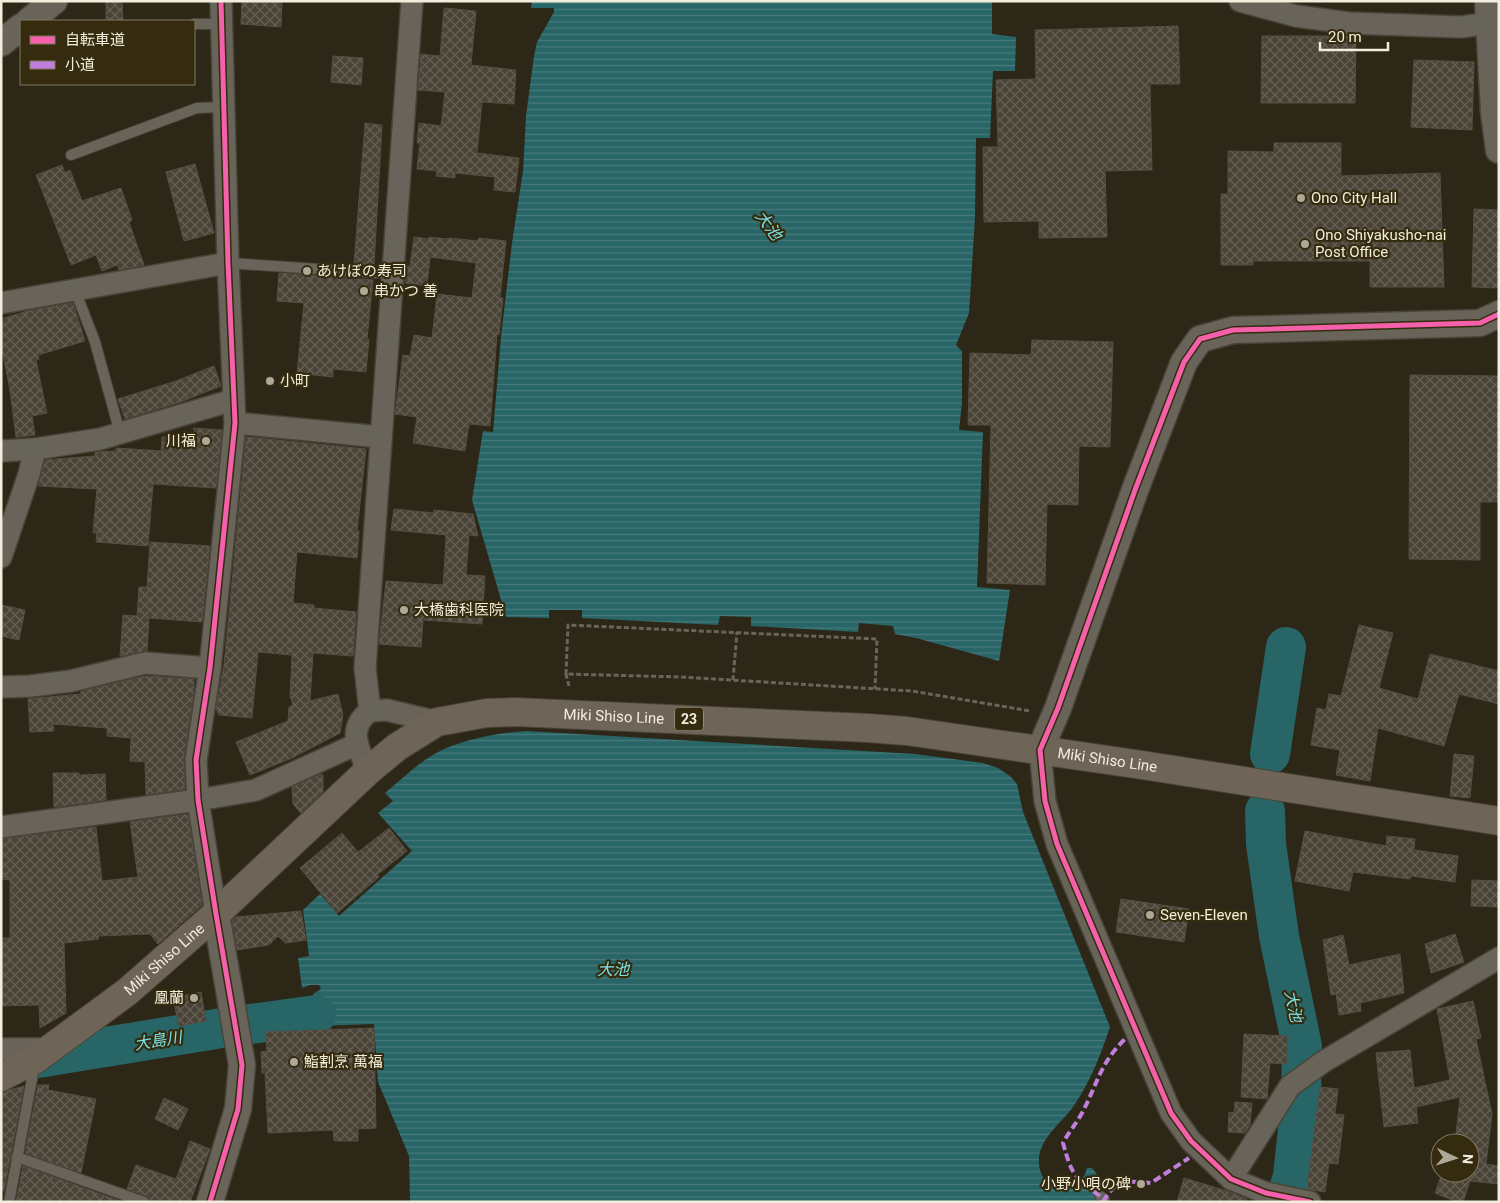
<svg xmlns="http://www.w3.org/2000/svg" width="1500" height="1203" font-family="Roboto,'Noto Sans JP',sans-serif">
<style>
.water{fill:url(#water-rules)}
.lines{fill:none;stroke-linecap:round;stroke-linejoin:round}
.river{stroke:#286567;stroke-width:40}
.building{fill:url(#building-cross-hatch);stroke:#554e42}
.service-casing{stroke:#494438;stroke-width:12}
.minor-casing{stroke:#494438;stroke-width:24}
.tertiary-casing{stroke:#494438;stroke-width:29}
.primary-casing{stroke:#494438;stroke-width:30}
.path{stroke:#69655a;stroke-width:3;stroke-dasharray:5 2.5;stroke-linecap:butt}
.service{stroke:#686459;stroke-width:10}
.minor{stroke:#686459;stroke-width:21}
.tertiary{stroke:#686459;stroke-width:26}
.primary{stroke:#6f6458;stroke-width:28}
.quiet{stroke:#c07fdc;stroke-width:4;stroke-dasharray:8 4;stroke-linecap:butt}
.cycleway-casing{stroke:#352b0f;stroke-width:8}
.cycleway{stroke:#f560ab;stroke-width:5}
.poi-dot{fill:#ada897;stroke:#352b0f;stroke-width:2}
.labels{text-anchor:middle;stroke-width:4.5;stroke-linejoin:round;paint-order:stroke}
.shield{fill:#352b0f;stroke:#b9b39e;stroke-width:1}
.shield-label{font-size:14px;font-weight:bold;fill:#f2eddc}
.poi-label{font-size:15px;fill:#f2eddc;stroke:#352b0f;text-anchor:start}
.street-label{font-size:15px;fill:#f2eddc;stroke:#352b0f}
.water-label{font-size:16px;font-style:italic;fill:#78e0e6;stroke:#352b0f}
</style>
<defs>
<pattern id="water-rules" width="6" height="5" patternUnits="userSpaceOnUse" patternTransform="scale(1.25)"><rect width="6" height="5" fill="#286567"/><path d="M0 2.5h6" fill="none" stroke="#487b7c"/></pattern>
<pattern id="building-cross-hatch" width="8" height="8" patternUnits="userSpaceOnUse" patternTransform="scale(1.25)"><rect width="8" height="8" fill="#4a4438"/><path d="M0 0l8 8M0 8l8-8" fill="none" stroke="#655f54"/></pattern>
</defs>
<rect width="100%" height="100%" fill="#2d2717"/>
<g class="water">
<path d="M532,1H992V34L1016,37L1015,71H993L990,138H976L975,217L969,313L956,345L962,351V403L959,430L983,432L977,587L1010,590L999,661L916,638L895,634L893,626L859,623L858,632L751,626V617L720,616L718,625L582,618V610H549V618L506,617L472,500L483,431L493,432L501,337L512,243L523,171L526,116L534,56L537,42L554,12V8H531Z"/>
<path d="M527,731L915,754L983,763L998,768L1010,776L1017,784L1023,812L1110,1027C1101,1054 1091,1080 1075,1104C1064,1121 1041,1136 1039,1158C1036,1191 1078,1203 1087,1168H1092L1103,1182C1102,1189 1097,1194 1097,1202H410L409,1156L378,1082L374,1024L318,1026L313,994L321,989L319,985H310L302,988L298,958L309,956L303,910L320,894L339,916L412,851L378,813L393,801L385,793C403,778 422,759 444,749C471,738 498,733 527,731Z"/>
</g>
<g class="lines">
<g class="river">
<path d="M1270,754L1286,647"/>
<path d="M1265,811L1266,844L1279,936L1302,1046L1301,1101L1293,1176L1285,1202"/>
<path d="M13,1062L222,1028L316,1015"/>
</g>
</g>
<g class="building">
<path d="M106,1H122L123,21H106Z"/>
<path d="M242,1H282L281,27L241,24Z"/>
<path d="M444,8L476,11L471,65L516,70L514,104L482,102L477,153L519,158L515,192L494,190L495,177L455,173V178L436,176L437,171L417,169L420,143H417L419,123L441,126L445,92L418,90L421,54L440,56Z"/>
<path d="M1178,26L1180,84H1150L1152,170L1105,171L1107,237L1039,238V221L984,222L983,147H998L996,80L1036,79L1035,30Z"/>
<path d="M1262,36H1356L1355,103H1261Z"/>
<path d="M333,56L363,58L361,85L331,82Z"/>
<path d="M1414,60L1474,62L1472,130L1411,127Z"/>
<path d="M365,123L382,125L374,266L354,264Z"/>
<path d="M1274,143H1341V176L1440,173L1444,287H1370V261H1253V265H1221V194H1228V151L1274,152Z"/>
<path d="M195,164L214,233L184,241L166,172Z"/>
<path d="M62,165L65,173L70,170L82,201L121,188L132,220L129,222L144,265L119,270L117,265L102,271L96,255L71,265L36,175Z"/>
<path d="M1474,209L1499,210V288L1472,287Z"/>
<path d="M414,237L429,239V237L449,239V238L478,241L479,238L506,241L500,298H503L499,335L497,334L490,426L469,424L465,451L413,443L417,417L395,414L403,355L410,356L414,335L432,338L437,294L472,298L476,263L430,257L427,286L405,283L407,266H410Z"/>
<path d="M279,273L373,280L367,339H369L366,372L333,369V377L297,373L304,303L277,301Z"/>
<path d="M73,303L85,341L38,355L39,359L36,360L47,413L32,416L35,435L16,437L10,390L3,354H1V319L31,310Z"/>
<path d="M1032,340L1113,342L1110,447L1079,446L1078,505L1047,504L1045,585L987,583L991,425H968L970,353L1031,355Z"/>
<path d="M214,366L221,386L183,401L125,419L118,399L176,381Z"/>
<path d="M1410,375L1499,376V502H1480V560L1409,559Z"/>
<path d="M193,428L222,430L216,488L153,484L148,546L96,542L97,533H93L97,489L38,486L45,460L95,456V452L116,451V448L161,451L162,437L198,440Z"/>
<path d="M246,437L366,449L357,531H359L357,558L297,552L293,603L314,605V608L356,612L353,656L313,653L310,701L338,694L343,715L340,733L292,758L250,775L236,742L288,721L289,707L293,705L290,696L292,655L258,652L252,718L219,715L216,709L224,665Z"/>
<path d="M394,509L434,513V510L473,514L478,536L469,535L466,575L485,576L482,624L423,620L421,647L379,644L386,581L443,585L444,574L446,535L391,530Z"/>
<path d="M150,542L210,546L202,622L149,618L147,651L120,656L123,615L137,616L139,587H147Z"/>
<path d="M1,605L25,610L19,640L1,636Z"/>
<path d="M1359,625L1393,633L1379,688L1418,699L1430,654L1499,671V704L1459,694L1444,746L1378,728L1370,781L1336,775L1340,750L1311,745L1317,708L1326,710L1329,694L1341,696Z"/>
<path d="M146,676L194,679V692L184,758L185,789L146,795L145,762L130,761L131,738L107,736V728L53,724L54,731L30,732L28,699L81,694V691Z"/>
<path d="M1454,754L1474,756L1470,798L1450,796Z"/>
<path d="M53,773H79V775L105,774L106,800L54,807Z"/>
<path d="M321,774L323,775V792L301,813L293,804L292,787Z"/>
<path d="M188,814L202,905L158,944L150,934L98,936L99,939L64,943L66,1013L40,1028L39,1005L1,1006V938H10V880L1,879V839L96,827L102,881L138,877L130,822Z"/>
<path d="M389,828L407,851L377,875L379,877L337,913L300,868L342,833L358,852Z"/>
<path d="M1305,831L1386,846L1387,836L1415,839L1414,850L1458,856L1455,882L1411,876L1410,879L1353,872L1349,891L1295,881Z"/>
<path d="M1472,880L1499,881V907L1471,906Z"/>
<path d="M1121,899L1189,909L1184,942L1116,932Z"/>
<path d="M301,911L306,940L285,943L278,936L269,945L237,950L232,920L236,917Z"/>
<path d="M1455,934L1464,962L1431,973L1425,944Z"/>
<path d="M1343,935L1349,965L1400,954L1404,993L1360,1003L1361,1011L1339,1015L1336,994L1331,995L1323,940Z"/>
<path d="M201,992L206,1021L179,1026L173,998Z"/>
<path d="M1473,1001L1481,1038L1476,1039L1492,1114L1486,1164L1499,1166V1184L1470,1181L1463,1202H1457L1435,1193L1442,1173H1470V1143H1455L1460,1097L1416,1107L1418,1123L1384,1127L1376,1053L1410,1050L1414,1088L1450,1080L1437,1009Z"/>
<path d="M374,1028L376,1128L358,1129V1141H334L333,1130L268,1133L265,1073H262L261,1052L267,1051L266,1032Z"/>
<path d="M1244,1034L1288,1036L1286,1064L1270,1063L1267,1099L1241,1097Z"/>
<path d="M38,1085H49L48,1090L96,1099L81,1173L25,1153Z"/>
<path d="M24,1086L4,1191L1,1190L2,1092Z"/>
<path d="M1320,1087L1338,1089L1335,1114L1344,1115L1338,1164L1329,1163L1325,1192L1307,1189Z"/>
<path d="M164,1098L188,1109L178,1130L155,1119Z"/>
<path d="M1235,1102L1252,1103L1250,1125L1245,1133L1228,1132L1229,1112L1234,1113Z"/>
<path d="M190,1141L210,1149L190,1202H151L147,1196L127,1189L136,1165L176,1179Z"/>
<path d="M23,1166L123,1202H16Z"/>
<path d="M1184,1178L1230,1192L1247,1199L1246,1202H1177Z"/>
</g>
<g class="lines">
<defs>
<g id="service">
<path d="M194,24H221"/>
<path d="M71,155L197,108L223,107"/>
<path d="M228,263L393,274"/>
<path d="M75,290L95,342L120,433"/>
<path d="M17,1157L144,1202"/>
<path d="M1100,1196L1104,1199"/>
<path d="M9,1202L35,1063"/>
</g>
<g id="minor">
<path d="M1240,1L1296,16L1349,23L1461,27L1490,23"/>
<path d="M1,303L228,263"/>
<path d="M235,423L381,437"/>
<path d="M1,451L35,449L100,439L233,400"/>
<path d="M1,557L29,474L35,449"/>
<path d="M1,687L31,686L71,681L145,663L210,668"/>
<path d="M370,711L387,710L437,722"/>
<path d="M1040,750L1045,801L1057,844L1171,1113L1191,1141L1231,1179L1266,1193L1310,1202"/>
<path d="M368,771C359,750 346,728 370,711L365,668L412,1"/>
<path d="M1,827L198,800L256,790L357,744"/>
<path d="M216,914L198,800L196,760L210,668L235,423L228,263L221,1"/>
<path d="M1,1049H49"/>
<path d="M1231,1179L1290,1086L1323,1062L1499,958"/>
</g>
<g id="tertiary">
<path d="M1488,1L1494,112L1499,150"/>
<path d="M29,21L54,1"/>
<path d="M1,43L21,27"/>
<path d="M1040,750L1058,708L1135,490L1184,362L1200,339L1233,330L1480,323L1499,314"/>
<path d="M210,1202L238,1109L242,1065L216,914"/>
</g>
<g id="primary">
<path id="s1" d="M1,1077L36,1059L127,992L216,914L368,771L397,747L437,722L487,713L515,712L868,728L907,731L1142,765L1499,821"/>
</g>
</defs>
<use href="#service" class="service-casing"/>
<use href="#minor" class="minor-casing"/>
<use href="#tertiary" class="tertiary-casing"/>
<use href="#primary" class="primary-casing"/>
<g class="path">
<path d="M566,674L568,625L877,639L875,689"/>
<path d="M733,680L737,632"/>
<path d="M569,686L566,674L681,677L912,691L1030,711"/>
</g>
<use href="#service" class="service"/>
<use href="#minor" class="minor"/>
<use href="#tertiary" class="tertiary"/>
<use href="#primary" class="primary"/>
<g class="quiet">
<path d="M1100,1196C1073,1176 1072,1175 1063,1143C1068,1133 1076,1124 1082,1113C1097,1085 1100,1063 1125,1039"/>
<path d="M1103,1202C1116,1178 1128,1181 1151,1183L1189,1158"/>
</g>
<defs>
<g id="cycleway">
<path d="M210,1202L238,1109L242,1065L216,914L198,800L196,760L210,668L235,423L228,263L221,1"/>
<path d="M1310,1202L1266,1193L1231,1179L1191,1141L1171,1113L1057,844L1045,801L1040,750L1058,708L1135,490L1184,362L1200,339L1233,330L1480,323L1499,314"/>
</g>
</defs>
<use href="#cycleway" class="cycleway-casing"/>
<use href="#cycleway" class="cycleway"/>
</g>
<g class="poi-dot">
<circle cx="1301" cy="198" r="5"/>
<circle cx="1305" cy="244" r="5"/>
<circle cx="307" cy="271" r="5"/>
<circle cx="364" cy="291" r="5"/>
<circle cx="270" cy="381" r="5"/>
<circle cx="206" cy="441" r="5"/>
<circle cx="404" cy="610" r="5"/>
<circle cx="1150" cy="915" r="5"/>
<circle cx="194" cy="998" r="5"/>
<circle cx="294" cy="1062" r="5"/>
<circle cx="1141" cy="1184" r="5"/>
</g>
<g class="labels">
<rect class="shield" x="675" y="707.5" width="28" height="23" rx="4"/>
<g class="shield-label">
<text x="689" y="724">23</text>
</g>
<g class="poi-label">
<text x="1311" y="203">Ono City Hall</text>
<text x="1315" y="240">Ono Shiyakusho-nai<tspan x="1315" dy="17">Post Office</tspan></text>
<text x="317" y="276">あけぼの寿司</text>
<text x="374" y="296">串かつ 善</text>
<text x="280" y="386">小町</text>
<text x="196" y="446" text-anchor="end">川福</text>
<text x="414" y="615">大橋歯科医院</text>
<text x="1160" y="920">Seven-Eleven</text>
<text x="184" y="1003" text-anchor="end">凰蘭</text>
<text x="304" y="1067">鮨割烹 萬福</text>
<text x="1131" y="1189" text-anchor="end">小野小唄の碑</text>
</g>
<g class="street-label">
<text dy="5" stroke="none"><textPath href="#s1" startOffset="742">Miki Shiso Line</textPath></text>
<text dy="5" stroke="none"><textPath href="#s1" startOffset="1238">Miki Shiso Line</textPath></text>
<text dy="5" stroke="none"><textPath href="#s1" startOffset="202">Miki Shiso Line</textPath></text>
</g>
<g class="water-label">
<text transform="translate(769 225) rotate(53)" y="6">大池</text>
<text x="613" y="975">大池</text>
<text transform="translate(1294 1006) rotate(78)" y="6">大池</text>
<text transform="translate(158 1040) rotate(-9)" y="6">大島川</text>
</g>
</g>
<rect width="1500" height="1203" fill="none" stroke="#f2eddc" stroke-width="5"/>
<rect x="20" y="20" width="175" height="65" fill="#352b0f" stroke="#817961"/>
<rect x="30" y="36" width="25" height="8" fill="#f560ab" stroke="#817961"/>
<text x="65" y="45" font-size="15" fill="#f2eddc">自転車道</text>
<rect x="30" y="61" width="25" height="8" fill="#c07fdc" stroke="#817961"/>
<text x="65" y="70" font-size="15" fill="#f2eddc">小道</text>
<g transform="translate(1455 1158) rotate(94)"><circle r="24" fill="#352b0f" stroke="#817961"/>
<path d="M0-4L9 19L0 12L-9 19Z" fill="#ada897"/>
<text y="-8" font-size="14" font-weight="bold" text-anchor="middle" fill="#f2eddc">N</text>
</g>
<path d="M1320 42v8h68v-8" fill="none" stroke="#f2eddc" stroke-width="2.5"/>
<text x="1328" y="42" font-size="15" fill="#f2eddc" stroke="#352b0f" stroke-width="4" paint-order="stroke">20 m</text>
</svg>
